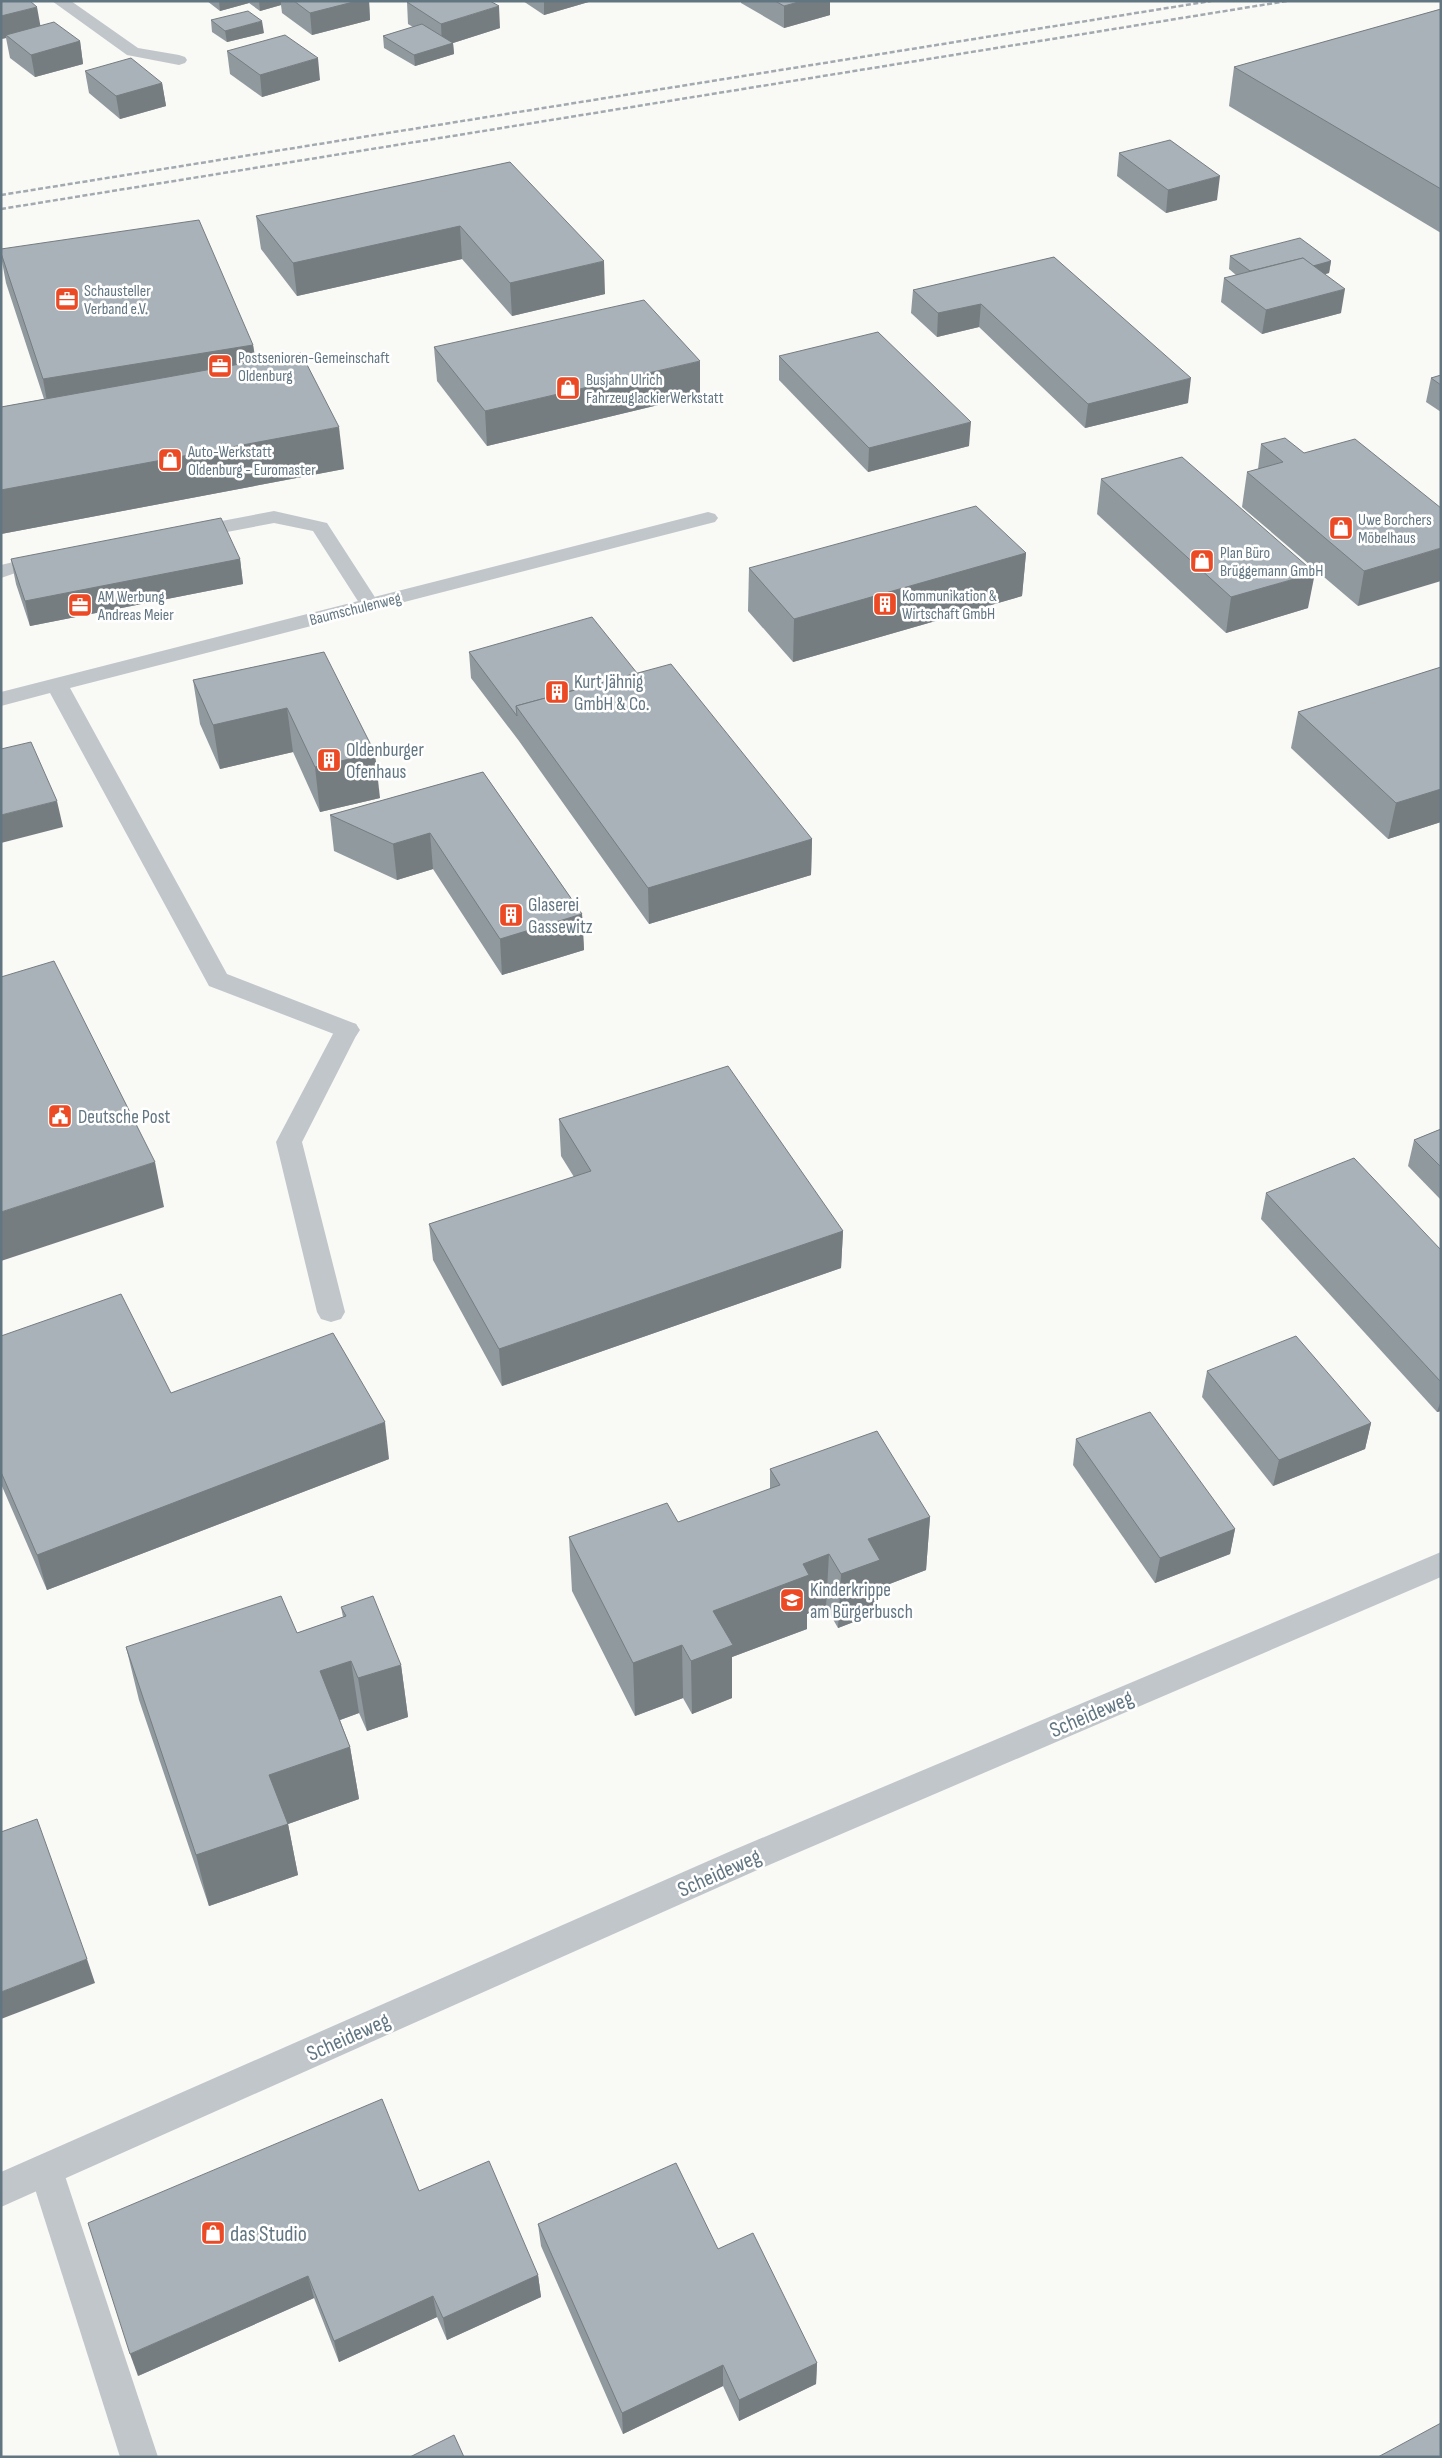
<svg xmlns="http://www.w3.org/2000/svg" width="1442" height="2458" font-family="'Sofia Sans Condensed',sans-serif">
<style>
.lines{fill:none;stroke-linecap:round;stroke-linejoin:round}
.service{fill:#c1c6ca;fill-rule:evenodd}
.minor{fill:#c1c6ca;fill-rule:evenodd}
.rail{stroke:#a2aab0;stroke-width:2.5;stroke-dasharray:5 2.5;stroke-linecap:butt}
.wall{fill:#90999e}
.shaded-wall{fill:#767d81}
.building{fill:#a8b2b8;stroke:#767d81}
.labels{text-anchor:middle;stroke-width:5;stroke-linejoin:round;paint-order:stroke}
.far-poi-label{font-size:16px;fill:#627682;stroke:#fff;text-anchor:start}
.far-street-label{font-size:16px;fill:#627682;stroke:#fff}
.poi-label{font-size:19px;fill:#627682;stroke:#fff;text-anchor:start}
.near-street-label{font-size:22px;fill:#627682;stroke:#fff}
.near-poi-label{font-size:22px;fill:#627682;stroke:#fff;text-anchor:start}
</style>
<rect width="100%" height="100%" fill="#f9f9f6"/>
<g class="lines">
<g class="service">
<path d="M274,511L327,523L380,605L377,609L370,611L363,609L313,531L274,523L190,539L183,537L180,533L183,529L190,527Z"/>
<path d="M46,554L53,556L56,560L53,564L24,570L1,578V565Z"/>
<path d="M347,1022L356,1024L359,1030L302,1142L345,1312L341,1319L331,1322L321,1319L317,1312L276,1142L335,1030L338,1024Z"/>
<path d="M46,2153L58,2158L63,2170L158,2457H120L29,2170L34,2158Z"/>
</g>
<g class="minor">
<path d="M52,1H71L138,48L179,55L185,57L187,60L185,63L179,65L127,55Z"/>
<path d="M708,512L715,514L718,518L715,522L70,688L227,974L356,1024L360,1030L356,1036L347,1039L209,986L50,693L1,706V692Z"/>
<path d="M1441,1552V1577L755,1871L1,2207V2172L731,1851Z"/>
</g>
<g class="rail">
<path d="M1,195L1211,1"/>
<path d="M1,209L1287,1"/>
</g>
</g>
<g class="wall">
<path d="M1,1L40,26L80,41L83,64L35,77L10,58L6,38L1,39Z"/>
<path d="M207,1H369L370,20L312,35L282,13L281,5L260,11L249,3L220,11Z"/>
<path d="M523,1H592L544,15Z"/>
<path d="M741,1H830V15L784,28L741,3Z"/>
<path d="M407,2L500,28L453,43L454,54L415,66L384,48L383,36L413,27L408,24Z"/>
<path d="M1441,9V233L1229,106L1234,67Z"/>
<path d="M211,20L264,33L227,42L212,32Z"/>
<path d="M227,51L320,80L262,97L230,74Z"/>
<path d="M85,71L162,83L166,106L120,119L89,93Z"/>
<path d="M1119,153L1217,200L1166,213L1117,176Z"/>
<path d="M510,162L605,294L512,316L462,259L297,296L261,249L256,216Z"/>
<path d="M1,249L253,345L256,361L344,469L1,534V407L44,399L6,283L1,256Z"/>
<path d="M1230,256L1331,261L1329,273L1325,274L1341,313L1262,334L1221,302L1224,278L1236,275L1229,269Z"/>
<path d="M1054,257L1188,403L1085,428L979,327L937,337L911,313L913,290Z"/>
<path d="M434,347L700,395L487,446L437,381Z"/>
<path d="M779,356L969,446L868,472L779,380Z"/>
<path d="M1441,375V412L1426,402L1431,378Z"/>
<path d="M1261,444L1304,453L1441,508L1358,606L1242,507L1247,472L1258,469Z"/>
<path d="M1101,479L1308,608L1226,633L1097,514Z"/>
<path d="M1026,553L1022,596L793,662L748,611L749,568Z"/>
<path d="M11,559H240L243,584L30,626L16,584Z"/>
<path d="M324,652L380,798L320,812L293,752L220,769L200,724L193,680Z"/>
<path d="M469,652L637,673L812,839L811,875L649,924L519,741L471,678Z"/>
<path d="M1441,667V822L1388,839L1291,748L1298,712Z"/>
<path d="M483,772L582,914L584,950L502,975L433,869L397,880L334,851L330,815Z"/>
<path d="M559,1119L843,1231L841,1268L502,1386L433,1260L429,1224L574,1177L561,1156Z"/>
<path d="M1441,1129V1200L1408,1166L1414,1140Z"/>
<path d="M1266,1193L1441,1250V1411L1437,1412L1261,1219Z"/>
<path d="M1,1336L171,1393L389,1459L47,1590L1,1484Z"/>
<path d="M1207,1371L1371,1423L1365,1449L1273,1486L1202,1397Z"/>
<path d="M1076,1439L1235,1529L1230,1554L1155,1583L1073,1465Z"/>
<path d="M770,1469L930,1517L926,1570L879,1588L877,1613L838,1628L826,1607L807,1614V1629L732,1657V1698L692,1714L683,1698L635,1716L572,1591L569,1537L678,1522L770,1489Z"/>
<path d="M341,1607L401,1665L408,1717L367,1731L359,1713L340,1720L350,1747L359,1799L288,1824L298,1875L209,1906L139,1700L126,1647L297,1633L343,1617Z"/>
<path d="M419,2191L538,2275L541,2297L447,2340L437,2317L339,2362L314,2298L138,2376Z"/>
<path d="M538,2224L718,2249L817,2363L816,2384L739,2421L723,2386L623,2434L541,2246Z"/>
</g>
<g class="shaded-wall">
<path d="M219,1H249V3L220,11Z"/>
<path d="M259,1H281V5L260,11Z"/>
<path d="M357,1H369L370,20L312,35L310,13Z"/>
<path d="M544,1H592L544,15Z"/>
<path d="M802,1H830V15L784,28V6Z"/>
<path d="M499,6L500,28L453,43L454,54L415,66L414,55L442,46L441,24Z"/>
<path d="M37,7L41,29L6,35V38L1,39V16Z"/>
<path d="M262,21L264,33L227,42L225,31Z"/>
<path d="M80,41L83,64L35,77L31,55Z"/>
<path d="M318,58L320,80L262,97L260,75Z"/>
<path d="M162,83L166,106L120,119L116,96Z"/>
<path d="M1220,176L1217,200L1166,213L1168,190Z"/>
<path d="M460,226L462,259L297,296L293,263Z"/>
<path d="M604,261L605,294L512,316L510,283Z"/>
<path d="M1331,261L1329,273L1259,292L1261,279Z"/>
<path d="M1345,289L1341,313L1262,334L1266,310Z"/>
<path d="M981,304L979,327L937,337L938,313Z"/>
<path d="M253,345L258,379L49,413L43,379Z"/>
<path d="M700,361V395L487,446L485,411Z"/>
<path d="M1191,378L1188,403L1085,428L1088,404Z"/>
<path d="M971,422L969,446L868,472L869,448Z"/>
<path d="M339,427L344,469L1,534V490Z"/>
<path d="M1441,548V581L1358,606L1364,571Z"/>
<path d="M1026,553L1022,596L793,662L794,619Z"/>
<path d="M240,559L243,584L30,626L25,601Z"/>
<path d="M1315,573L1308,608L1226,633L1231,597Z"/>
<path d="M287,708L293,752L220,769L213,725Z"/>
<path d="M375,753L380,798L320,812L315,767Z"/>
<path d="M1441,789V822L1388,839L1396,803Z"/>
<path d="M57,801L63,827L1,843V815Z"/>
<path d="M430,833L433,869L397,880L393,844Z"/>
<path d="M812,839L811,875L649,924L648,888Z"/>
<path d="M582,914L584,950L502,975L500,939Z"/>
<path d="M155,1162L164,1207L1,1261V1212Z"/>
<path d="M843,1231L841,1268L502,1386L499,1349Z"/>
<path d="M1441,1400V1411L1437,1412Z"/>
<path d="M385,1422L389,1459L47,1590L37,1555Z"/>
<path d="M1371,1423L1365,1449L1273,1486L1279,1460Z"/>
<path d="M930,1517L926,1570L879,1588L877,1613L838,1628L841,1574L868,1539Z"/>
<path d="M1235,1529L1230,1554L1155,1583L1160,1558Z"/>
<path d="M829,1554L826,1607L807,1614V1629L732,1657V1698L692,1714L691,1661L713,1611L803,1564Z"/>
<path d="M682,1645L683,1698L635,1716L633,1663Z"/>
<path d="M351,1661L359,1713L329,1724L320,1671Z"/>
<path d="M401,1665L408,1717L367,1731L358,1678Z"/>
<path d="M350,1747L359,1799L288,1824L298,1875L209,1906L196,1855L269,1775Z"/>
<path d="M87,1959L95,1983L1,2019V1992Z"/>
<path d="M538,2275L541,2297L447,2340L443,2318Z"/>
<path d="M308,2276L314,2298L138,2376L130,2354Z"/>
<path d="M433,2296L437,2317L339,2362L334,2341Z"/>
<path d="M817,2363L816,2384L739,2421V2400Z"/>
<path d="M723,2365V2386L623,2434L622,2413Z"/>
</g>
<g class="building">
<path d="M1,1H30L37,7L1,16Z"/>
<path d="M294,1H357L310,13Z"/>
<path d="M411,1H490L499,6L441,24L407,2Z"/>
<path d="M775,1H802L784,6Z"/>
<path d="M1441,9V189L1234,67Z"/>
<path d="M248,11L262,21L225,31L211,20Z"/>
<path d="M54,22L80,41L31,55L6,35Z"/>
<path d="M422,24L453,43L414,55L383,36Z"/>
<path d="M285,35L318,58L260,75L227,51Z"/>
<path d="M131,58L162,83L116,96L85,71Z"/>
<path d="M1170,140L1220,176L1168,190L1119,153Z"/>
<path d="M510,162L604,261L510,283L460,226L293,263L256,216Z"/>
<path d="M199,220L253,345L43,379L1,253V249Z"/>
<path d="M1300,238L1331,261L1313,266L1303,258L1250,271L1230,256Z"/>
<path d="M1054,257L1191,378L1088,404L981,304L938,313L913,290Z"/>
<path d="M1303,258L1345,289L1266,310L1224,278Z"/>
<path d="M644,300L700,361L485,411L434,347Z"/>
<path d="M878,332L971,422L869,448L779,356Z"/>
<path d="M301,353L339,427L1,490V407Z"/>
<path d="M1441,375V385L1431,378Z"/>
<path d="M1285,438L1304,453L1355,439L1441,508V548L1364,571L1247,472L1283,462L1261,444Z"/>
<path d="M1182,457L1315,573L1231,597L1101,479Z"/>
<path d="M976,506L1026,553L794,619L749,568Z"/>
<path d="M221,518L240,559L25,601L11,559Z"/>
<path d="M592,617L637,673L516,706L517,716L469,652Z"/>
<path d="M324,652L375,753L315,767L287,708L213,725L193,680Z"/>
<path d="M671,664L812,839L648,888L516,706Z"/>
<path d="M1441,667V789L1396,803L1298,712Z"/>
<path d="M31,742L57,801L1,815V749Z"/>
<path d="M483,772L582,914L500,939L430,833L393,844L330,815Z"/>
<path d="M54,961L155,1162L1,1212V977Z"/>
<path d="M728,1066L843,1231L499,1349L429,1224L591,1171L559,1119Z"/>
<path d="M1441,1129V1167L1414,1140Z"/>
<path d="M1354,1158L1441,1250V1382L1266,1193Z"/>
<path d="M121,1294L171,1393L333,1333L385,1422L37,1555L1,1472V1336Z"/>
<path d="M1296,1336L1371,1423L1279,1460L1207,1371Z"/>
<path d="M1150,1412L1235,1529L1160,1558L1076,1439Z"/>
<path d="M877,1431L930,1517L868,1539L880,1560L841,1574L829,1554L803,1564L809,1575L713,1611L733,1645L691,1661L682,1645L633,1663L569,1537L667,1503L678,1522L780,1485L770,1469Z"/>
<path d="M281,1596L297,1633L346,1616L341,1607L373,1596L401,1665L358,1678L351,1661L320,1671L350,1747L269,1775L288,1824L196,1855L126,1647Z"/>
<path d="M37,1819L87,1959L1,1992V1832Z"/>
<path d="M382,2099L419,2191L489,2161L538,2275L443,2318L433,2296L334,2341L308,2276L130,2354L88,2223Z"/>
<path d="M676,2163L718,2249L753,2233L817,2363L739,2400L723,2365L622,2413L538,2224Z"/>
<path d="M1441,2423V2457H1378Z"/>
<path d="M454,2435L464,2457H410Z"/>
</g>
<defs>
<symbol id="office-square" viewBox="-11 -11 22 22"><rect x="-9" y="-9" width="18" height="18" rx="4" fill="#eb4a24" stroke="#fff"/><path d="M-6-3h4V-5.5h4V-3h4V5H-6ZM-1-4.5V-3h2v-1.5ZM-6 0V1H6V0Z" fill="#fff"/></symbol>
<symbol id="shop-square" viewBox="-11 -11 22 22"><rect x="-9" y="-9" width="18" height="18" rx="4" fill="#eb4a24" stroke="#fff"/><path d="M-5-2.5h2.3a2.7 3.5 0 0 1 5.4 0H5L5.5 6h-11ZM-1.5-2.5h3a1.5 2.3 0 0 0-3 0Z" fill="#fff"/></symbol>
<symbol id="building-square" viewBox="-11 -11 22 22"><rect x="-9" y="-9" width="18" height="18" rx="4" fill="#eb4a24" stroke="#fff"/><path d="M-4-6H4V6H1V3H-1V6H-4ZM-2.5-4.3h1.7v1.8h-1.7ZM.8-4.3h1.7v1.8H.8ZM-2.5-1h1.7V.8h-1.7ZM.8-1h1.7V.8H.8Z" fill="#fff"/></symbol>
<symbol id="civic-square" viewBox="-11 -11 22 22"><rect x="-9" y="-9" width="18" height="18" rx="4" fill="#eb4a24" stroke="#fff"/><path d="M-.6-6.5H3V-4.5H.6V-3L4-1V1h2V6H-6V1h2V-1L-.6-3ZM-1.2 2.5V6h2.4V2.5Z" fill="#fff"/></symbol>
<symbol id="school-square" viewBox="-11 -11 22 22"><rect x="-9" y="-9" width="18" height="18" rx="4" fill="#eb4a24" stroke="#fff"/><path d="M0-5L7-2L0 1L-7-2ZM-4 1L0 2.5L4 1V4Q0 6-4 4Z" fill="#fff"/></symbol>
</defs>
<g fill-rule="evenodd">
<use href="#office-square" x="53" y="285" width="28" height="28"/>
<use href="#office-square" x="206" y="352" width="28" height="28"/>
<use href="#shop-square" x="554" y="374" width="28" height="28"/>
<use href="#shop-square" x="156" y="446" width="28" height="28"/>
<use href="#shop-square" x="1327" y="514" width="28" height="28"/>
<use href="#shop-square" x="1188" y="547" width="28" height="28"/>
<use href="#building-square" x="871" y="590" width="28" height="28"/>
<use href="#office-square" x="66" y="591" width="28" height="28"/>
<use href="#building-square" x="543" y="678" width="28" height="28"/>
<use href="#building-square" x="315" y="746" width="28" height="28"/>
<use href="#building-square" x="497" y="901" width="28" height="28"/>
<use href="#civic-square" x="46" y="1102" width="28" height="28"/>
<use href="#school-square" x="778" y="1586" width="28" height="28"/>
<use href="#shop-square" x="199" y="2219" width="28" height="28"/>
</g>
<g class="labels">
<g class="far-poi-label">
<text x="84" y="296">Schausteller<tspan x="84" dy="18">Verband e.V.</tspan></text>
<text x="238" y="363">Postsenioren-Gemeinschaft<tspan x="238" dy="18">Oldenburg</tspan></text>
<text x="586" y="385">Busjahn Ulrich<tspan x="586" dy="18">FahrzeuglackierWerkstatt</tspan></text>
<text x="188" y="457">Auto-Werkstatt<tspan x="188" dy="18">Oldenburg - Euromaster</tspan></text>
<text x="1358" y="525">Uwe Borchers<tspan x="1358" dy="18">Möbelhaus</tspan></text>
<text x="1220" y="558">Plan Büro<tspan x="1220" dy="18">Brüggemann GmbH</tspan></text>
<text x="902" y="601">Kommunikation &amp;<tspan x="902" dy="18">Wirtschaft GmbH</tspan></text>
<text x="98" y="602">AM Werbung<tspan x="98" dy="18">Andreas Meier</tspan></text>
</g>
<g class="far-street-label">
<text transform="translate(355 608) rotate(-14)" y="6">Baumschulenweg</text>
</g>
<g class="poi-label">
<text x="574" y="688">Kurt Jähnig<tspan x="574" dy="22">GmbH &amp; Co.</tspan></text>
<text x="346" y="756">Oldenburger<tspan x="346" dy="22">Ofenhaus</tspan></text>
<text x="528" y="911">Glaserei<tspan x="528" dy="22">Gassewitz</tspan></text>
<text x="78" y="1123">Deutsche Post</text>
<text x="810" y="1596">Kinderkrippe<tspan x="810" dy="22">am Bürgerbusch</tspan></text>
</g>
<g class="near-street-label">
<text transform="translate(1091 1713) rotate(-23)" y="8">Scheideweg</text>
<text transform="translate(719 1872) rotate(-24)" y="8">Scheideweg</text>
<text transform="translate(348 2036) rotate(-24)" y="8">Scheideweg</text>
</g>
<g class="near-poi-label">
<text x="230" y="2241">das Studio</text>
</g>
</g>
<rect width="1442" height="2458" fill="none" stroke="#627682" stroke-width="5"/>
</svg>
